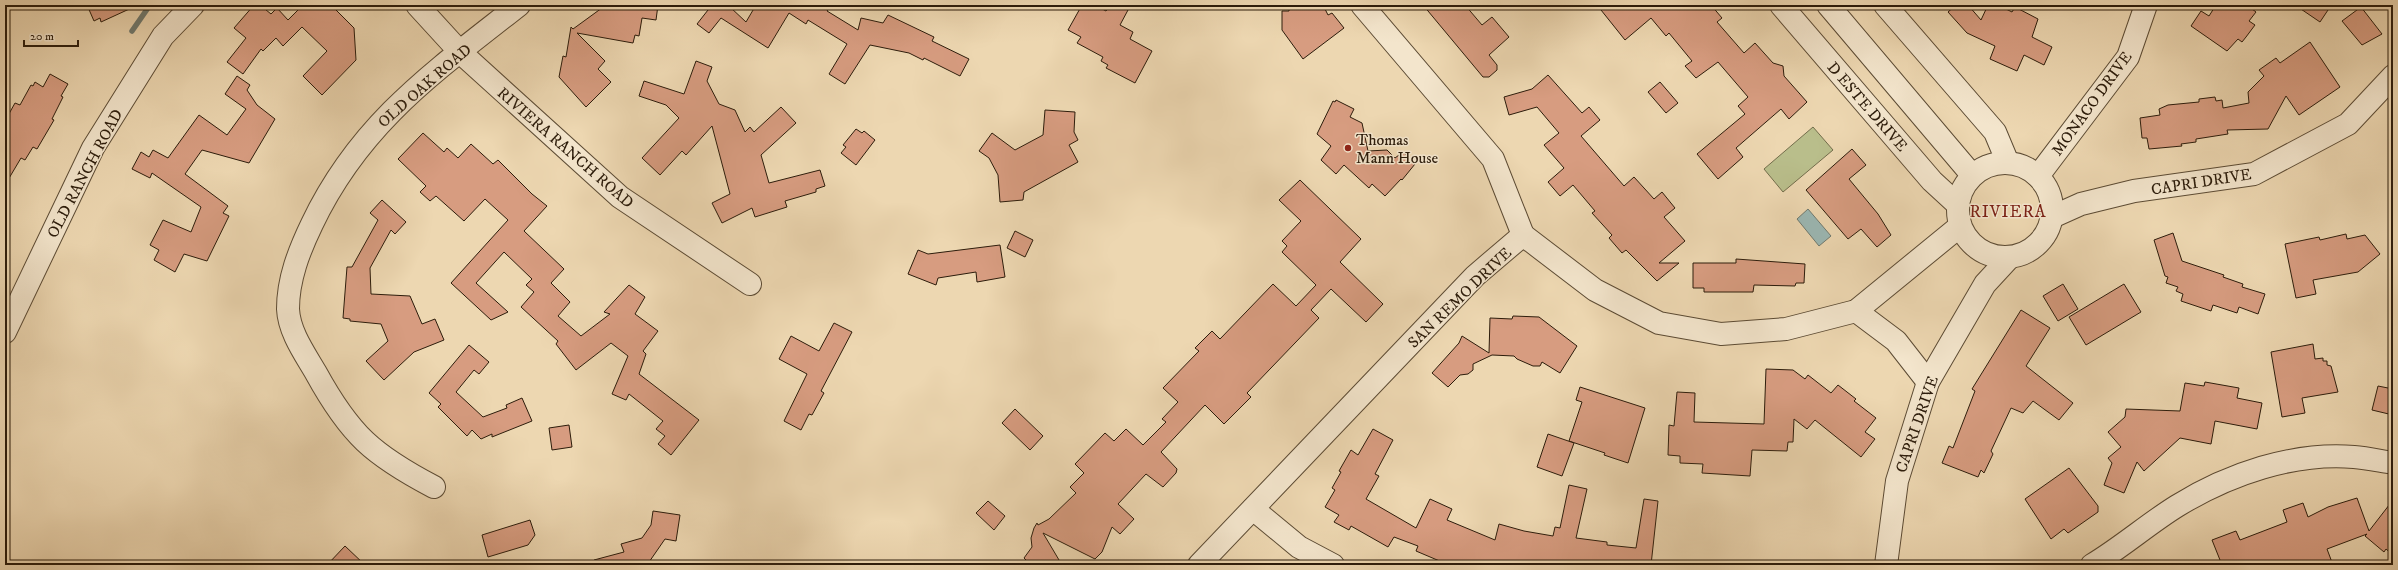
<svg xmlns="http://www.w3.org/2000/svg" width="2398" height="570" font-family="'IM FELL DW Pica',serif">
<style>
.green{fill:#b9be8b;stroke:#726d4b}
.water{fill:#9bb8b4;stroke:#6f7a70}
.lines{fill:none;stroke-linecap:round;stroke-linejoin:round}
.stream{stroke:#6f7a70;stroke-width:5.5}
.building{fill:#d79c80;stroke:#2c1c0b}
.minor-casing{stroke:#5c4b34;stroke-width:24}
.minor{stroke:#f3e5cc;stroke-width:22}
.poi-dot{fill:#8f2418;stroke:#f3e5cc;stroke-width:1.5}
.labels{text-anchor:middle;stroke-width:3;stroke-linejoin:round;paint-order:stroke}
.street-label{font-size:16px;fill:#2c1c0b;stroke:#f3e5cc}
.poi-label{font-size:16px;fill:#2c1c0b;stroke:#f3e5cc;text-anchor:start}
.neighbourhood-label{font-size:17px;letter-spacing:1px;fill:#7a1f14;stroke:#f3e5cc}
</style>
<rect width="100%" height="100%" fill="#edd7b1"/>
<filter id="stains"><feTurbulence type="fractalNoise" baseFrequency=".005" numOctaves="4"/><feColorMatrix values="0 0 0 0 .2 0 0 0 0 .09 0 0 0 0 .02 0 0 0 .5 -.17"/></filter>
<radialGradient id="worn" r=".72"><stop offset=".6" stop-color="#630" stop-opacity="0"/><stop offset="1" stop-color="#630" stop-opacity=".3"/></radialGradient>
<path class="green" d="M1813,127L1833,150L1783,192L1764,169Z"/>
<path class="water" d="M1808,209L1831,236L1819,246L1797,219Z"/>
<g class="lines">
<path class="stream" d="M132,31L150,5"/>
</g>
<g class="building">
<path d="M87,5H138L101,22L100,18L94,21Z"/>
<path d="M254,5H260L271,14L277,8L288,20L303,5H331L354,28L356,60L322,95L303,76L327,51L302,27L283,46L276,38L263,51L261,49L243,74L227,62L246,38L234,28Z"/>
<path d="M606,5H658L656,20L642,18L639,36L635,35L633,43L577,33L605,61L598,69L611,82L586,107L559,77L563,56L566,57L571,27L573,29Z"/>
<path d="M699,5H731L730,7L746,22L756,5H831L827,11L858,30L861,18L883,23L888,15L934,37L932,41L969,59L960,76L924,58L923,60L909,53L870,45L845,84L829,74L847,44L808,20L806,24L789,13L768,48L721,18L709,33L697,24L708,10Z"/>
<path d="M1082,5H1095L1106,11L1111,5H1120L1128,10L1120,25L1133,32L1130,39L1152,51L1135,83L1106,68L1108,65L1101,61L1103,57L1077,43L1081,37L1068,30Z"/>
<path d="M1289,5H1323L1328,15L1332,13L1344,28L1303,59L1282,30V11H1289Z"/>
<path d="M1423,5H1465L1482,25L1492,17L1509,37L1489,55L1497,65V70L1489,77H1483Z"/>
<path d="M1597,5H1711L1722,18L1717,22L1744,53L1755,43L1773,63L1783,66L1784,76L1807,102L1789,119L1781,109L1736,148L1743,157L1718,179L1697,154L1745,114L1738,106L1748,97L1718,62L1696,78L1685,66L1692,61L1669,33L1666,36L1651,18L1625,40Z"/>
<path d="M1956,5H1968L1981,20L1988,5H1998L2012,12L2015,7L2038,19L2032,37L2052,47L2044,65L2024,55L2017,71L1990,59L1995,46L1967,33L1948,12Z"/>
<path d="M2216,5H2247L2256,12L2249,21L2255,25L2246,37L2242,42L2238,39L2227,51L2191,26L2201,11L2209,16Z"/>
<path d="M2295,5H2320L2328,10L2320,22Z"/>
<path d="M2361,7L2382,34L2362,45L2342,21Z"/>
<path d="M2310,42L2340,87L2299,115L2286,96L2268,129L2227,130L2228,134L2196,139V142L2181,144L2182,146L2149,149L2147,138H2142L2140,118L2160,115L2159,109L2168,105L2199,102V99L2215,97L2216,101L2222,100L2223,108L2249,103L2248,92L2264,76L2259,70L2276,58L2280,63Z"/>
<path d="M696,61L712,67L707,81L719,104L735,110L745,132L750,127L754,132L781,107L796,123L761,155L769,183L820,170L825,186L816,189V192L785,201L787,207L755,217L752,208L722,223L712,203L730,194L712,126L686,155L682,151L660,175L642,158L679,118L666,105L639,96L644,81L684,94Z"/>
<path d="M50,74L68,84L61,96L63,97L52,119L54,120L37,149L33,147L25,160L21,158L5,185V121L15,103L20,105L31,85L33,86L35,82L43,87Z"/>
<path d="M1548,75L1582,113L1589,107L1600,120L1581,136L1624,186L1634,177L1654,199L1662,192L1675,208L1664,217L1685,241L1659,263H1679L1657,281L1626,250L1622,253L1609,238L1612,235L1592,213L1595,211L1573,185L1560,196L1548,182L1564,168L1544,145L1559,133L1537,107L1509,115L1504,97L1532,89Z"/>
<path d="M237,76L250,85L247,90L257,105L275,119L249,163L202,150L185,174L228,206L223,213L229,216L207,261L184,254L175,272L154,260L159,250L150,245L163,220L191,232L201,207L152,173L150,178L132,169L141,152L149,157L153,150L168,158L199,115L227,135L246,109L225,94Z"/>
<path d="M1660,82L1678,103L1666,113L1648,92Z"/>
<path d="M1336,100L1354,109L1350,117L1362,123L1368,151L1387,150L1395,158L1403,152L1415,164L1402,180L1401,179L1385,196L1372,184L1369,188L1344,165L1336,174L1321,160L1331,146L1317,134L1333,101L1335,102Z"/>
<path d="M1045,110L1075,112L1074,132L1078,140L1069,145L1078,162L1024,192L1023,200L1000,202L998,175L989,158L979,151L992,133L1015,150L1043,135Z"/>
<path d="M856,129L862,133L864,131L875,140L856,165L841,153L846,147L843,145Z"/>
<path d="M423,133L444,152L447,148L458,158L471,144L493,164L498,160L532,194L547,206L524,231L564,269L551,283L570,302L558,316L581,336L610,314L604,312L629,285L645,297L635,314L658,331L643,351L646,354L639,374L699,420L671,455L658,444L665,436L656,429L663,421L629,394L626,400L612,394L628,356L611,343L576,370L556,344L558,341L521,307L534,292L526,285L532,279L504,252L476,283L508,312L491,320L451,283L508,220L485,199L464,221L436,196L430,201L420,192L426,186L398,159Z"/>
<path d="M1852,149L1866,165L1849,179L1878,214L1891,235L1877,247L1861,229L1848,239L1806,190Z"/>
<path d="M1300,180L1361,239L1340,262L1383,304L1366,322L1331,289L1311,310L1319,318L1247,393L1251,397L1224,424L1205,405L1161,452L1177,469L1176,473L1163,487L1146,474L1118,504L1134,519L1120,534L1112,527L1102,552L1095,559L1043,533L1062,565H1031L1024,558L1032,547L1031,538L1034,528L1037,523L1038,525L1049,519L1076,493L1070,487L1084,473L1075,464L1105,433L1114,441L1126,429L1143,445L1166,422L1162,419L1178,402L1163,388L1199,351L1195,348L1212,331L1220,339L1273,284L1296,306L1316,285L1282,252L1287,246L1282,241L1301,221L1279,200Z"/>
<path d="M382,200L406,222L395,234L391,230L370,268L371,294L410,296L422,324L435,319L444,340L414,352L384,380L366,361L388,341L381,324L350,321V319L343,318L347,267H352L378,220L370,213Z"/>
<path d="M1015,231L1033,240L1025,257L1007,248Z"/>
<path d="M2173,233L2182,261L2224,275L2223,277L2243,284L2242,287L2265,294L2258,314L2239,307L2237,313L2213,305L2211,311L2181,301L2183,294L2176,291L2178,287L2166,283L2168,277L2165,276L2154,240Z"/>
<path d="M2346,234L2347,239L2365,235L2380,254L2358,272L2313,280L2316,294L2296,298L2285,244L2319,237L2320,240Z"/>
<path d="M1000,245L1005,277L977,282L976,272L938,278L936,285L908,274L918,250L928,254Z"/>
<path d="M1736,259L1805,264L1804,283H1796L1795,286L1754,285L1753,292H1704V288H1693V263H1736Z"/>
<path d="M2063,284L2078,309L2058,321L2043,296Z"/>
<path d="M2124,284L2141,312L2086,345L2069,317Z"/>
<path d="M2021,310L2050,328L2026,366L2073,403L2059,420L2033,401L2023,413L2011,408L1991,451L1993,454L1984,473L1981,470L1978,477L1942,463L1949,446L1953,448L1975,391L1972,389Z"/>
<path d="M1513,316L1539,317L1577,346L1560,373L1542,362L1540,366H1533L1517,359L1514,356L1492,355L1473,364V370L1468,374L1460,375L1448,387L1432,373L1459,343L1462,336L1489,353L1490,318L1512,319Z"/>
<path d="M834,323L852,332L821,391L824,393L812,415L809,414L801,430L784,421L807,374L779,359L791,336L819,351Z"/>
<path d="M2313,344L2315,359L2323,358V361H2327V365L2331,366L2338,392L2302,398L2305,413L2282,417L2271,352Z"/>
<path d="M469,345L489,362L479,374L474,370L456,392L483,417L507,408L506,405L522,398L532,421L492,437V434L481,439L472,430L467,436L438,407L441,404L429,393Z"/>
<path d="M1766,369L1793,370L1805,379L1808,375L1831,393L1838,385L1856,399L1854,401L1876,418L1865,432L1875,439L1861,457L1815,420L1807,429L1794,419L1793,442H1788L1787,451L1752,450L1750,476L1702,473L1703,464L1680,463V456L1668,455L1669,425L1674,426L1677,392L1695,393L1694,422L1764,424Z"/>
<path d="M2205,382L2239,388L2237,398L2262,403L2257,429L2215,421L2211,444L2180,438L2144,471L2137,462L2124,493L2104,485L2112,463L2108,458L2121,447L2108,432L2125,417L2126,409L2180,411L2185,383L2204,386Z"/>
<path d="M2378,386L2393,389V415L2372,410Z"/>
<path d="M1580,387L1645,408L1628,463L1604,455L1605,453L1569,441L1582,402L1576,400Z"/>
<path d="M1015,409L1043,436L1030,450L1002,423Z"/>
<path d="M569,425L572,447L552,450L549,428Z"/>
<path d="M1373,429L1393,440L1375,474L1379,476L1366,499L1416,528L1430,499L1452,509L1447,520L1495,540L1499,524L1524,531L1553,536L1555,527L1560,528L1569,485L1587,489L1576,538L1607,542V545L1636,548L1644,499L1658,501L1651,565H1449L1416,551L1418,546L1394,537L1388,547L1351,526L1349,530L1334,522L1339,515L1325,507L1335,490L1332,488L1341,472L1339,471L1351,450L1358,455Z"/>
<path d="M1548,434L1574,443L1562,476L1537,467Z"/>
<path d="M2069,468L2098,506V512L2068,533L2064,529L2051,539L2025,499Z"/>
<path d="M2357,498L2369,531L2393,500V555L2386,549L2384,552L2365,536L2367,534L2327,549L2333,565H2222L2212,540L2236,531L2240,540L2287,522L2283,510L2303,503L2308,517L2328,507Z"/>
<path d="M988,501L1005,516L994,530L976,513Z"/>
<path d="M653,511L680,515L676,541L665,539L647,565H595L594,560L624,552L621,544L642,538L651,525Z"/>
<path d="M530,520L535,535L528,545L488,557L482,535Z"/>
<path d="M345,546L365,565H327Z"/>
</g>
<g class="lines">
<defs>
<g id="minor">
<path d="M417,5L460,52L620,197L750,284"/>
<path d="M1362,5L1493,159L1523,235"/>
<path d="M1781,5L1932,181L1957,204"/>
<path d="M1828,5L1972,175"/>
<path d="M1885,5L1995,132L2008,163"/>
<circle cx="2005" cy="210" r="47"/>
<path d="M2038,176L2128,57L2146,5"/>
<path d="M2052,217L2081,204L2134,191L2254,174L2348,124L2393,76"/>
<path d="M1523,235L1595,290L1659,323L1721,334L1786,329L1856,311L1960,226"/>
<path d="M1856,311L1896,341L1928,382"/>
<path d="M5,332L93,148L163,36L193,5"/>
<path d="M434,487C373,455 350,435 316,373C305,354 289,332 288,309C288,279 299,251 312,224C360,123 434,72 519,5"/>
<path d="M1253,509L1299,547L1333,565"/>
<path d="M1199,565L1475,276L1523,235"/>
<path d="M1886,565L1897,481L1928,382L1985,284L2009,258"/>
<path d="M2092,565C2122,547 2148,524 2177,506C2229,474 2293,452 2354,457C2367,458 2380,461 2393,463"/>
</g>
</defs>
<use href="#minor" class="minor-casing"/>
<use href="#minor" class="minor"/>
</g>
<circle class="poi-dot" cx="1348" cy="148" r="4"/>
<g class="labels">
<g class="street-label">
<text transform="translate(424 85) rotate(-41)" y="6">OLD OAK ROAD</text>
<text transform="translate(2091 103) rotate(-54)" y="6">MONACO DRIVE</text>
<text transform="translate(1868 106) rotate(49)" y="6">D ESTE DRIVE</text>
<text transform="translate(566 147) rotate(41)" y="6">RIVIERA RANCH ROAD</text>
<text transform="translate(84 173) rotate(-62)" y="6">OLD RANCH ROAD</text>
<text transform="translate(2201 181) rotate(-9)" y="6">CAPRI DRIVE</text>
<text transform="translate(1459 297) rotate(-44)" y="6">SAN REMO DRIVE</text>
<text transform="translate(1916 424) rotate(-71)" y="6">CAPRI DRIVE</text>
</g>
<g class="poi-label">
<text x="1356" y="145">Thomas<tspan x="1356" dy="18">Mann House</tspan></text>
</g>
<g class="neighbourhood-label">
<text x="2008" y="217">RIVIERA</text>
</g>
</g>
<rect width="2398" height="570" fill="none" stroke="#edd7b1" stroke-width="20"/>
<rect x="6" y="6" width="2386" height="558" fill="none" stroke="#2c1c0b" stroke-width="2"/>
<rect x="10" y="10" width="2378" height="550" fill="none" stroke="#2c1c0b"/>
<path d="M24 40v6h54v-6" fill="none" stroke="#2c1c0b" stroke-width="2"/>
<text x="30" y="40" font-size="12" fill="#2c1c0b" stroke="#f3e5cc" stroke-width="3" paint-order="stroke">20 m</text>
<rect width="100%" height="100%" filter="url(#stains)"/>
<rect width="100%" height="100%" fill="url(#worn)"/>
</svg>
